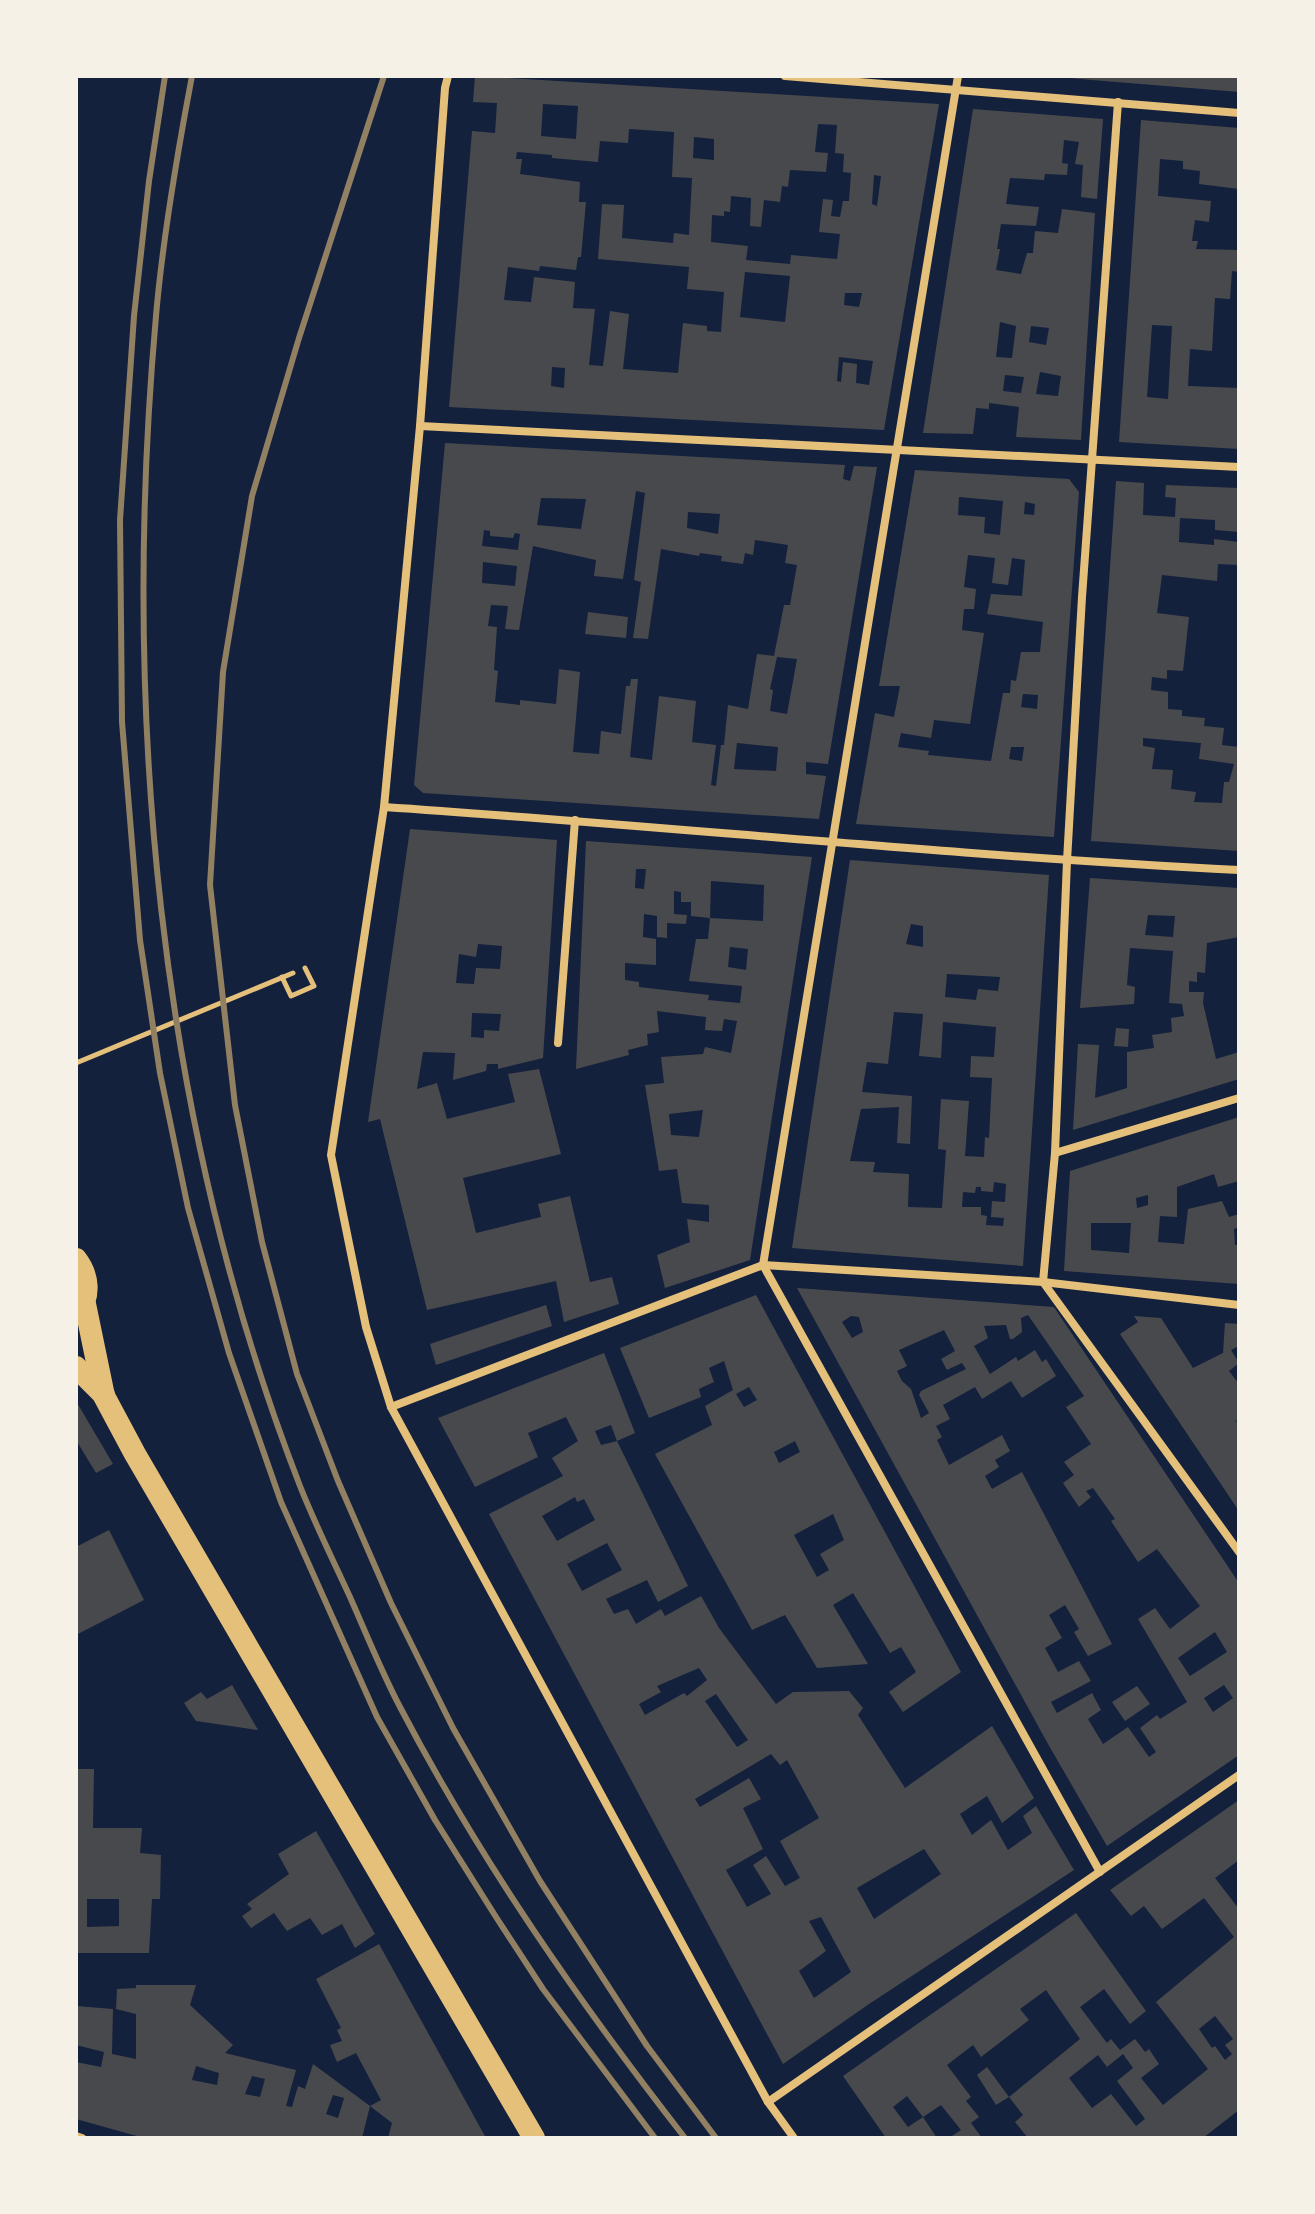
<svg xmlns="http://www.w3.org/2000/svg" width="1315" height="2214" font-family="'PT Sans Narrow',sans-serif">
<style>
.building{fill:#48494c;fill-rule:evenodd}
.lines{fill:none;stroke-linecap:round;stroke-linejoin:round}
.path{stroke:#e5c07b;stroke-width:5}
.minor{stroke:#e5c07b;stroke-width:8}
.trunk{stroke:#e5c07b;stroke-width:22}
.rail{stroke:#918062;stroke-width:6}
</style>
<rect width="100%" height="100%" fill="#14213d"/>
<g class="building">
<path d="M475,76L939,104L884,430L449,407L472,131L495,133L497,103L473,102ZM543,104L578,106L576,139L541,136ZM818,124L837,125L835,153L844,154L843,172L851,173L849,201H843L840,217L831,216L833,200L823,199L819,232L840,234L837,259L791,255L790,264L746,260L748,246L711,242L712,215L724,216V211L730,212L731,196L751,198L750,226L761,227L764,200L780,202L782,186L788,187L790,170L826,172L828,153L815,152ZM629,129L674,132L672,177L692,178L689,235L674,233L673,243L622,238L624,205L602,204L598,259L689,267L687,289L724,292L721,332L707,331V326L683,323L678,373L623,369L629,314L610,311L603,366L589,365L595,309L573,308L575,282L534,277L531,302L504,300L508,267L539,271L540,266L576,270L578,257H581L586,202H579L580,182L520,174L522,159H516L517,152L552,155V158L598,162L600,141L628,143ZM694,137L714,139V160L693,158ZM874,175L881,176L877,206L872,204ZM745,272L790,276L785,322L740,317ZM845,293H862L859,307L844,305ZM839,357L873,361L869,385L856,383L857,364L843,362L841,382L837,381ZM552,367L565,368L564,388L551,386Z"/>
<path d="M1070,76H1239V92L1092,80L1070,78Z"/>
<path d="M973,109L1103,119L1097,199L1081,197L1083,165L1075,164L1079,142L1064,140L1062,163L1068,164L1067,175L1045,174L1044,180L1010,178L1006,204L1039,207L1036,226L1001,224L997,249H1000L996,270L1021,274L1027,253H1033L1035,231L1058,233L1062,209L1095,213L1081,440L1016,437L1019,407L989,403V409L976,408L973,434L923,433ZM1000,322L1016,326L1012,358L996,357ZM1031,326L1049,328L1046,345L1029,342ZM1040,372L1061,376L1058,396L1036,394ZM1005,375L1024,377L1021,393L1003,391Z"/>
<path d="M1141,120L1239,128V189L1199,184L1200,171L1183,169V161L1160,159L1158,196L1211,201L1209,222L1195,220L1192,241H1198L1196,249L1239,250V272L1232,271L1230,299L1215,298L1212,351L1190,349L1188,386L1239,388V449L1119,442ZM1152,325L1172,326L1168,399L1147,397Z"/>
<path d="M445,443L845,465L843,479L850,481L854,466L877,467L828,764L806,762V774L826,776L819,819L423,793L414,785ZM636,491L645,493L634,580L641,582L633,638L648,639L661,549L699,556L700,553L722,556L721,561L743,564L745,553L753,555L755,540L788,545L785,563L797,565L790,605H784L774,656L757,654L748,709L728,705L724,745H721L716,786L711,785L716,745L692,742L696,701L659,696L652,760L630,757L638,679H631L630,686H626L621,734L601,731L599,754L573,752L580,672L559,669L556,704L520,700V705L495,702L498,671L494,670L497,627L488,626L491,605L508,606L505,629L519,630L533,546L596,560L594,576L623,579ZM541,498L586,499L581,529L537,525ZM688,512L720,514L718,534L687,528ZM484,530L490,531V536L513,538L515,533L520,534L518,550L482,546ZM483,562L517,566L515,586L482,583ZM777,657L797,659L787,714L770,711L773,690L770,689ZM737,743L778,747L776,771L734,769Z"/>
<path d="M915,470L1069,479L1079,492L1054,837L856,824L875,713L894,717L900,686H879ZM959,497L1003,501L1000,535L984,533L985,517L958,515ZM1025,502L1035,504L1034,515L1024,514ZM968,555L995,558L992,583L1008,585L1012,558L1025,560L1022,596L991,594L987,614L1043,622L1040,652H1021L1016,681L1011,680L1010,693H1003L991,761L928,755L929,751L898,747L901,733L931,738L934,720L970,724L984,633L962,630L964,609H974L976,589L964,587ZM1023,694L1038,695L1037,709L1021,707ZM1011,747H1024L1022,761L1009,759Z"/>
<path d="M1116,481L1144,483L1143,515L1175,517L1176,498L1165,497L1166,485L1239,488V532L1215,530V520L1180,518L1179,542L1214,545V539L1239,542V565L1218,564L1217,581L1162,575L1157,613L1189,617L1183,671L1167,670V679L1152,677L1151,690L1168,692V709L1182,710V716L1205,718L1204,726L1224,728L1222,745L1239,747V851L1091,841ZM1143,738L1201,743L1199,759L1234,764L1229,782H1224L1222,803L1194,802L1196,792L1171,789L1173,770L1152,769L1155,748L1143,746Z"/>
<path d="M588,612L628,617L626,638L585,634Z"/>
<path d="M410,829L557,840L543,1058L498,1069V1064H487L486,1071L453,1080L455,1053L423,1052L417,1089L437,1083L447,1119L515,1102L508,1074L539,1069L561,1154L463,1178L476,1233L541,1217L538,1204L570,1196L590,1282L612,1277L619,1304L564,1322L556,1281L427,1310L380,1119L368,1122ZM478,944L502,946L500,969L476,968L474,984L456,983L459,954L476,957ZM472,1013L501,1014L499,1031L484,1030V1038L471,1037Z"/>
<path d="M586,841L812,857L750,1260L665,1288L657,1255L690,1242L687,1219L709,1222V1205L682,1203L677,1169L659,1171L645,1085L664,1083L661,1057L703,1054L705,1047L731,1053L737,1021L724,1019L722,1031L705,1030L706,1017L657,1011L659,1032L647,1034L648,1045L628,1050L629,1055L576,1069ZM636,869H646L644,889L635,888ZM711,881L764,885L763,921L710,918L708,939H696L689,981L742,986L740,1003L708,1000L709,995L639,987V982L625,980V963L656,965V939L643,937L644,914L657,916V937L667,938V923L686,924L687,915L674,914V891L681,892V902H691V916L710,918ZM730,947L748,949L746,970L728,967ZM703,1110L699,1137L671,1135L669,1114Z"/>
<path d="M850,860L1049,875L1023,1266L792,1248ZM911,924L923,926V947L906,944ZM947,974L1000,977L998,991L978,989L976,1000L945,997ZM894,1012L923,1014L919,1056L941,1058L943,1022L996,1027L994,1057L971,1056L970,1077L992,1078L989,1138L985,1137L984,1157L965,1156L969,1101L941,1099L938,1149L946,1150L942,1208L908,1207L909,1174L873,1172L875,1162L850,1161L861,1109L899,1107L897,1143L910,1144L912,1096L862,1092L867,1062L888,1064ZM994,1182L1006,1184L1005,1202L992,1201L991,1217L1004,1218L1003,1226L986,1225L987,1216L981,1215V1207H962L963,1192L975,1193L976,1187H981V1191L993,1192Z"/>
<path d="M1090,878L1239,888V937L1207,943L1205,973L1197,972V982L1189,981V992H1204L1203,1003L1216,1059L1239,1052V1079L1073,1130L1078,1044L1099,1045L1095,1098L1127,1088V1052L1154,1048L1152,1035L1172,1032L1171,1018L1184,1016L1182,1004L1169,1003L1173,951L1130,948L1127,985L1135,987L1134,1004L1080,1008ZM1148,915L1175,916L1173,937L1145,935Z"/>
<path d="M1116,1028L1129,1029L1128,1047L1114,1046Z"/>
<path d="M1239,1117V1181L1218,1187L1214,1174L1177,1187V1217L1160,1216L1158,1242L1184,1244L1188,1209L1222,1201L1229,1217L1239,1214V1227L1234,1229L1235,1245H1239V1284L1064,1271L1070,1171ZM1148,1195V1205L1137,1208L1136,1198ZM1091,1223H1131L1129,1253L1091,1250Z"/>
<path d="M797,1288L1054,1307L1239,1583V1755L1107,1846L1048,1744ZM1028,1315L1084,1396L1066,1407L1091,1444L1064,1462L1074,1475L1063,1483L1079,1507L1091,1497L1086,1491L1093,1488L1115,1519L1111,1521L1138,1562L1157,1549L1200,1606L1170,1629L1155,1608L1138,1619L1187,1702L1160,1719L1157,1715L1140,1728L1156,1752L1149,1757L1128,1727L1103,1744L1088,1719L1101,1710L1092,1693L1057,1713L1051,1702L1091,1681L1079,1661L1058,1672L1045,1648L1062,1638L1049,1615L1065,1605L1079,1629L1074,1632L1088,1656L1112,1644L1022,1472L992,1489L985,1476L999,1467L995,1460L1010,1451L1002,1435L949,1465L937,1440L942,1437L936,1426L950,1419L943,1405L975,1387L982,1399L1011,1381L1022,1398L1056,1376L1046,1359L1042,1362L1035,1350L1018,1361L1016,1357L990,1374L974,1346L988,1338L984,1326L1006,1325L1010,1339H1013L1022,1332L1021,1318ZM851,1316L859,1317L863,1332L852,1338L842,1322ZM944,1330L955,1351L941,1359L947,1370L962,1363L966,1369L921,1391L919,1395L929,1413L921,1418L911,1389L902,1381L897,1371L907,1366L899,1350ZM1215,1632L1227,1652L1190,1676L1178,1658ZM1224,1685L1233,1698L1213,1712L1204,1698Z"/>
<path d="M756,1295L961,1672L903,1712L889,1692L916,1672L901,1647L890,1653L853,1593L833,1605L868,1664L817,1668L785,1615L752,1630L655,1454L712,1425L705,1406L733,1390L724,1361L709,1368L714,1382L699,1389L701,1397L649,1418L620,1348ZM749,1387L757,1400L744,1407L736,1394ZM795,1441L800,1452L779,1463L774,1452ZM833,1514L844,1540L820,1554L829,1570L817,1577L794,1535Z"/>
<path d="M546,1305L552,1326L436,1365L430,1344Z"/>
<path d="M1134,1316L1161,1318L1193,1368L1223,1353L1225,1323L1239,1324V1346L1231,1350L1239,1363L1229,1371L1239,1384V1418L1236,1421L1239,1426V1511L1120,1334L1138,1322Z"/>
<path d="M604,1353L635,1433L617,1441L611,1425L595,1431L601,1445L617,1441L688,1586L658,1602L647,1580L606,1599L614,1614L628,1609L636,1624L661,1609L665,1616L701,1596L719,1628L776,1704L793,1692L849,1691L863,1708L858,1715L905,1788L992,1726L1034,1798L1002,1823L987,1796L960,1814L972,1835L991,1820L1008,1850L1032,1833L1023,1816L1036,1806L1074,1870L869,2004L783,2064L489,1514L563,1476L552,1458L578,1441L566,1417L528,1433L538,1457L475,1487L438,1418ZM575,1497L577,1502L584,1499L595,1520L557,1541L542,1516ZM607,1543L622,1570L582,1591L567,1564ZM699,1668L707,1680L687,1696L684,1693L645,1715L639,1704L661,1692L657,1686ZM716,1694L748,1740L737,1747L705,1701ZM771,1754L780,1765L787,1760L819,1818L780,1841L800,1878L785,1886L766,1856L753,1865L771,1894L747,1907L726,1870L763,1849L743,1808L761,1799L749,1778L700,1807L695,1799ZM924,1849L941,1874L874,1919L857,1888ZM821,1917L851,1972L814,1998L799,1971L826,1951L809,1921Z"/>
<path d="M76,1401L113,1464L96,1473L76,1440Z"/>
<path d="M109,1530L144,1600L76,1635V1547Z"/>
<path d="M232,1685L258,1730L196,1721L184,1703L201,1692L207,1699Z"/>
<path d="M1137,1686L1150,1704L1125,1721L1112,1702Z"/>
<path d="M76,1769H94L93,1828H142L140,1853L161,1855L160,1899H152L149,1953H76ZM87,1899H119V1926L87,1927Z"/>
<path d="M1239,1800V1860L1215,1878L1239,1909V2110L1203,2138H1028L1015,2122L1023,2115L1009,2097L1080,2039L1046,1990L1020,2009L1029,2020L981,2057L973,2045L947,2065L971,2097L966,2101L979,2117L971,2123L982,2138H949L961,2130L941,2105L923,2117L907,2096L893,2107L908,2127L923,2117L937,2138H886L843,2076L1076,1913L1146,2011L1130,2024L1104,1989L1080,2007L1107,2043L1111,2039L1120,2050L1135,2039L1145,2052L1149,2049L1159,2064L1141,2078L1163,2105L1208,2069L1156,2002L1234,1937L1204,1898L1162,1929L1144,1906L1131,1916L1110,1890ZM1215,2016L1233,2039L1225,2045L1232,2054L1225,2060L1215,2046L1212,2048L1199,2029ZM1123,2054L1133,2068L1117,2081L1145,2119L1136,2126L1111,2094L1092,2108L1069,2078L1098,2055L1107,2067Z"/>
<path d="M316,1831L375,1934L355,1948L342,1924L322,1935L310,1918L287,1931L274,1913L251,1928L242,1916L252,1909L247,1904L289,1874L278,1854Z"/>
<path d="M379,1944L486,2138H388L392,2123L370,2106L362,2138H144L76,2119V2062L101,2067L104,2052L76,2045V2006L113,2009L112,2054L136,2059V2014L116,2009L117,1989L136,1988V1985H196L190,2005L233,2045L225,2053L296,2070L286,2106L292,2107L298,2086L305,2089L313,2064L370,2106L381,2100L356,2053L337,2062L330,2045L342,2041L337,2030L341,2028L316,1979ZM196,2066L219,2073L217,2085L192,2080ZM252,2076L265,2079L260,2097L245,2094ZM333,2095L344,2098L338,2118L326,2114Z"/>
<path d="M987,2067L1009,2097L996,2105L977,2075Z"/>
</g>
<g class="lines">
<g class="path">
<path d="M282,977L291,996L314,986L305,968"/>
<path d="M76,1063L293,973"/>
</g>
<g class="minor">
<path d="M448,76L445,88L420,426L384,807L331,1155L366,1327L391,1407L768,2102L794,2138"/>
<path d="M785,76L1239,113"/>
<path d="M958,76L763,1265L1100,1872"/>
<path d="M1118,102L1082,597L1067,861L1055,1153L1043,1282L1239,1552"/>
<path d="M420,426L1239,467"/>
<path d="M384,807C669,826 953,856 1239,870"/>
<path d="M558,1043L575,820"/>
<path d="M1055,1153L1239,1098"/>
<path d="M391,1407L763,1265L1043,1282L1239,1305"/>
<path d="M768,2102L1239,1775"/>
<path d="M76,2136L82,2138"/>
</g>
<g class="trunk">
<path d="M76,1259C89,1276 91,1297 77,1313"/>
<path d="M85,1304L104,1396L135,1454L534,2138"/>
<path d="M76,1367L104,1395"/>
</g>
<g class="rail">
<path d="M165,76L149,181L134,316L120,520L122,722L140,940L160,1073L188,1208L229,1353L281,1502L377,1717L435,1820L496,1917L543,1989L655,2138"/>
<path d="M192,76C177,155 163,235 156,316C121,707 157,1118 300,1486C315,1524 333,1560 350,1597C366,1633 381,1671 400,1707C480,1860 579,2002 685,2138"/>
<path d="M384,76L299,338L252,496L223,672L210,885L235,1105L262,1242L297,1374L338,1481L391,1603L453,1728L540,1881L647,2046L716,2138"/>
</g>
</g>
<rect width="1315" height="2214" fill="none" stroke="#f6f1e7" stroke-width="156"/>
</svg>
